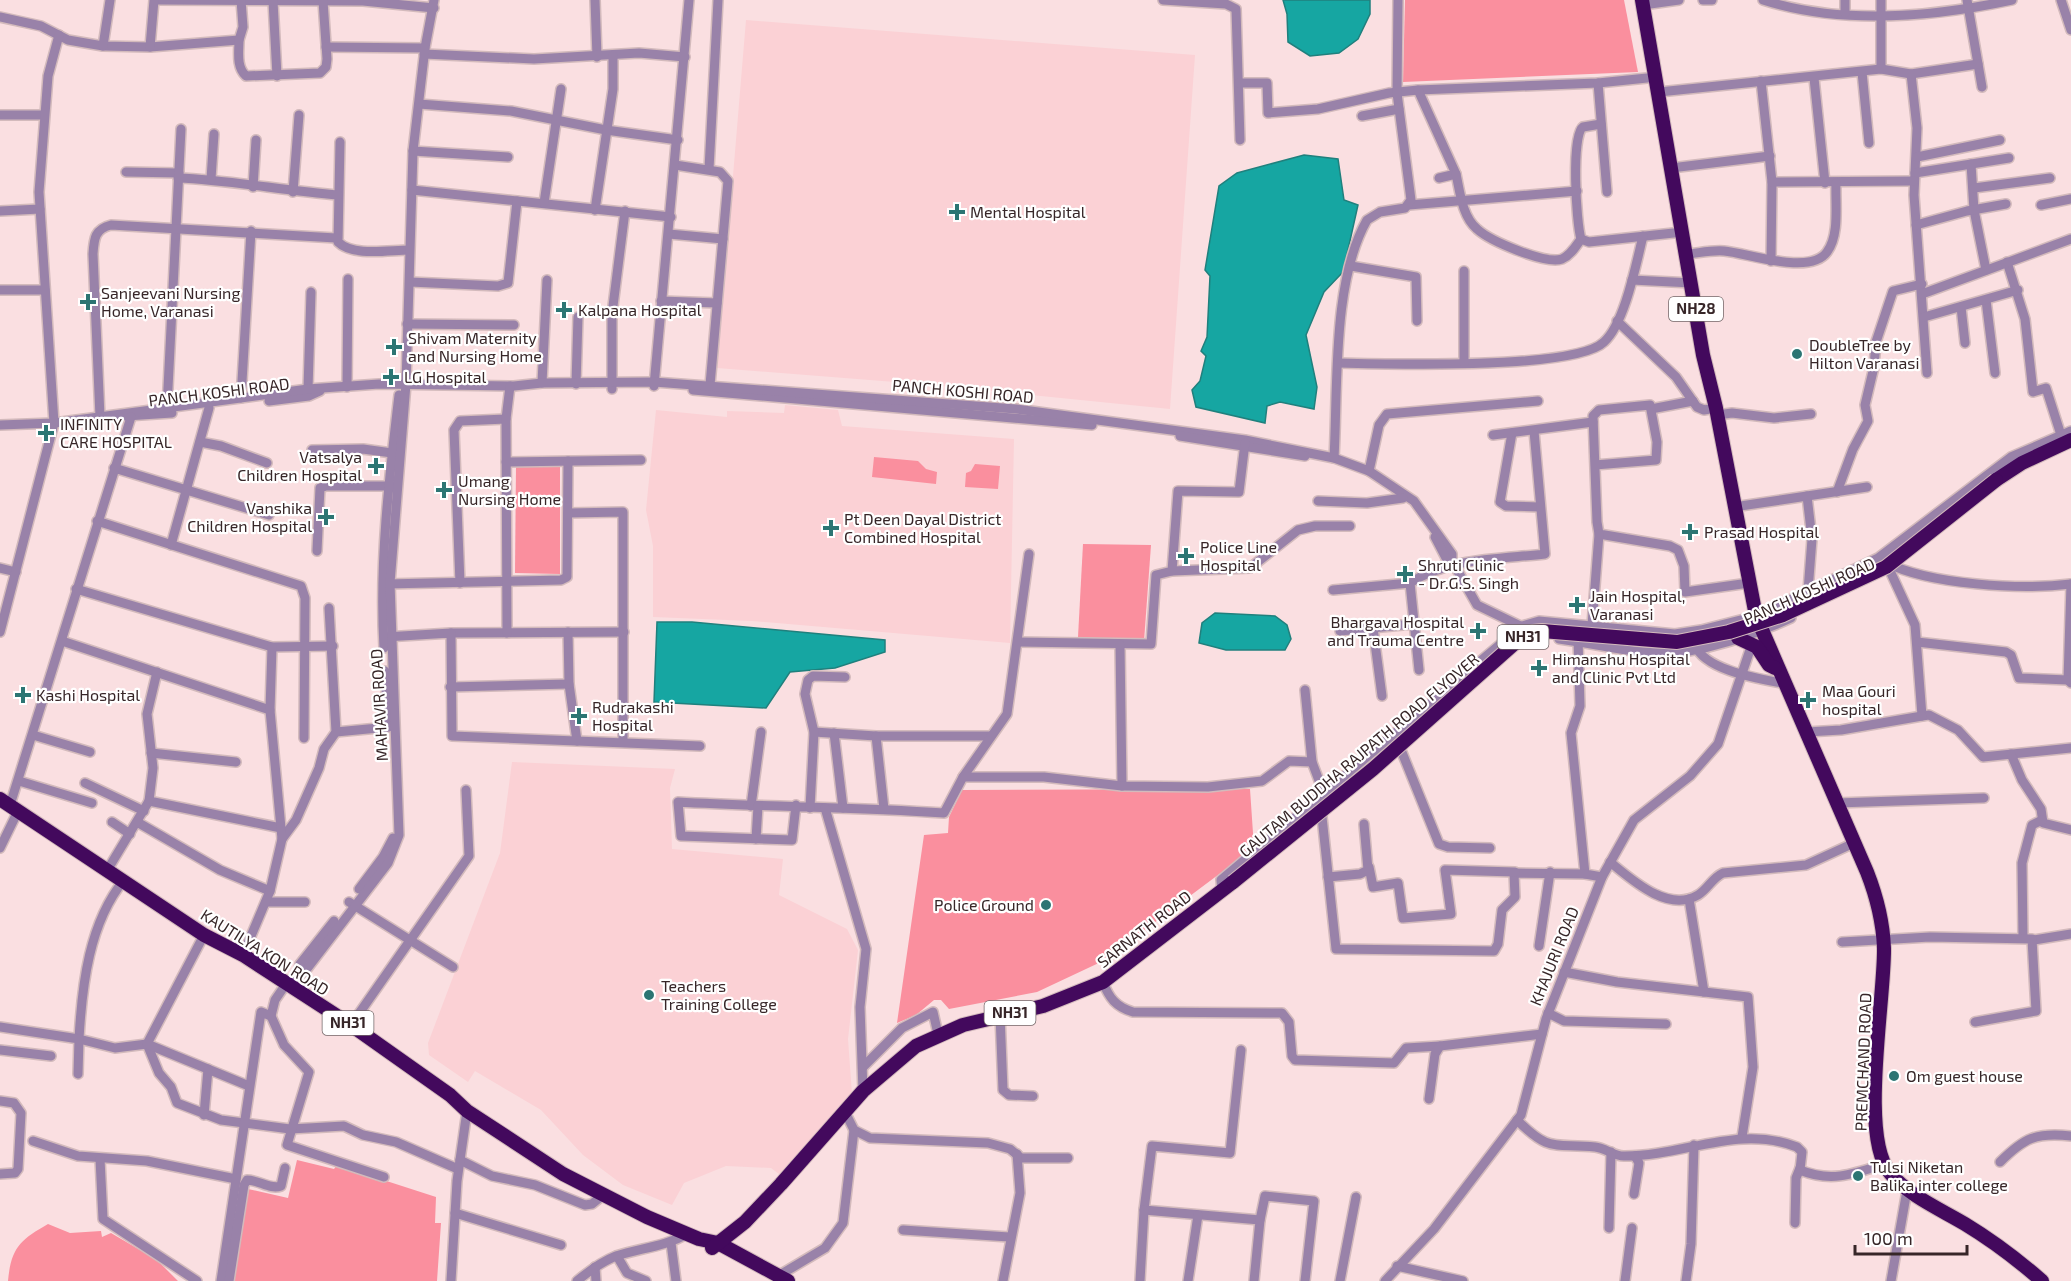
<svg xmlns="http://www.w3.org/2000/svg" width="2071" height="1281" font-family="'Exo 2',sans-serif">
<style>
.built{fill:#fbd1d5}
.green{fill:#fa8f9e}
.water{fill:#16a6a2;stroke:#20807d;stroke-width:1.5}
.lines{fill:none;stroke-linecap:round;stroke-linejoin:round}
.minor-casing{stroke:#d3babc;stroke-width:12}
.highway-casing{stroke:#d3babc;stroke-width:16}
.minor{stroke:#9982a9;stroke-width:9}
.highway{stroke:#43095d;stroke-width:14}
.highway-bridge-casing{stroke:#d3babc;stroke-width:16;stroke-linecap:butt}
.highway-bridge{stroke:#43095d;stroke-width:14}
.poi-dot{fill:#2c7573;stroke:#fff;stroke-width:2}
.labels{text-anchor:middle;stroke-width:4.5;stroke-linejoin:round;paint-order:stroke}
.shield{fill:#fff;stroke:#736768;stroke-width:1.5}
.shield-label{font-size:15px;font-weight:bold;fill:#372628}
.poi-label{font-size:16px;fill:#372628;stroke:#fff;text-anchor:start}
.street-label{font-size:16px;fill:#372628;stroke:#fff}
</style>
<rect width="100%" height="100%" fill="#fadfe1"/>
<g class="built">
<path d="M746,20L1195,55L1170,409L933,385L717,368Z"/>
<path d="M785,405L838,410L842,426L1014,439L1010,643L752,621L653,617V546L646,510L656,410L727,417V411L784,413Z"/>
<path d="M512,762L675,769L670,788L672,849L783,859L779,895L847,929L858,950L848,1039L852,1094L779,1174L771,1168L726,1166L684,1183L672,1205L623,1185L583,1155L541,1110L475,1071L468,1082L429,1055L428,1043L500,853Z"/>
</g>
<g class="green">
<path d="M1405,0H1624L1638,72L1403,82Z"/>
<path d="M874,457L918,461L926,469L937,472L936,484L872,477Z"/>
<path d="M975,464L1000,466L998,489L965,487L966,473L971,471Z"/>
<path d="M516,466H560V574L515,573Z"/>
<path d="M1083,544L1151,545L1144,641L1078,637Z"/>
<path d="M1250,789L1254,848L1103,961L1037,992L949,1009L941,1000H934L916,1015L897,1023L924,835L948,833L949,817L962,790Z"/>
<path d="M297,1160L334,1169L337,1165L436,1197L435,1223H441L437,1281H233L248,1189L288,1198Z"/>
<path d="M48,1224L70,1233L101,1231L102,1237L111,1233L157,1260L178,1281H8C11,1248 20,1240 48,1224Z"/>
</g>
<g class="water">
<path d="M1283,0H1370V14L1358,39L1339,53L1310,56L1288,42L1287,14Z"/>
<path d="M1304,155L1338,159L1344,200L1358,205L1343,272L1324,292L1306,335L1317,387L1314,409L1280,402L1267,406L1265,423L1196,407L1192,390L1200,381L1206,356L1201,351L1207,337L1210,276L1205,270L1219,186L1237,173Z"/>
<path d="M1215,613L1275,616L1287,625L1291,639L1285,650H1226L1199,643L1202,623Z"/>
<path d="M657,622H692L885,640V652L835,668L790,672L766,708L654,702Z"/>
</g>
<g class="lines">
<defs>
<g id="minor">
<path d="M156,0L363,1L434,8"/>
<path d="M595,0L597,57"/>
<path d="M1163,0L1226,4L1236,9L1240,140"/>
<path d="M1703,0H1712"/>
<path d="M1763,0C1841,25 1933,17 2012,0"/>
<path d="M1881,0V69"/>
<path d="M1967,0L1982,87"/>
<path d="M2061,0L2071,30"/>
<path d="M273,1L277,76"/>
<path d="M1643,5L1679,0"/>
<path d="M1845,13V0"/>
<path d="M0,17L41,26L68,40L103,46L150,47L239,40L243,27L241,0"/>
<path d="M239,40C239,52 236,67 246,76L320,73L326,67L327,59L323,1"/>
<path d="M103,46L110,0"/>
<path d="M150,47L154,0"/>
<path d="M326,47L425,48"/>
<path d="M424,54L534,59L639,53L685,57"/>
<path d="M1862,72L1869,143"/>
<path d="M1911,74L1917,128L1914,195L1927,373"/>
<path d="M1814,78L1825,183"/>
<path d="M1761,81L1772,182L1771,261"/>
<path d="M1239,83H1267L1268,113L1318,109L1389,93L1418,90L1598,83L1657,77"/>
<path d="M1598,83L1607,192"/>
<path d="M1418,90L1456,174L1439,178"/>
<path d="M1659,92L1881,69L1911,74L1978,64"/>
<path d="M419,104L511,111L606,130L678,140"/>
<path d="M0,115H44"/>
<path d="M1362,116L1399,109"/>
<path d="M1601,124L1583,127C1571,135 1576,222 1581,239L1589,242L1683,232"/>
<path d="M340,142L338,242C353,257 389,250 409,250"/>
<path d="M413,151L508,157"/>
<path d="M1917,157L2000,140"/>
<path d="M1971,164L1974,210L1986,270"/>
<path d="M675,165L720,172L728,181L710,385"/>
<path d="M1671,168L1770,156"/>
<path d="M709,169L718,0"/>
<path d="M126,172L179,173"/>
<path d="M1915,173L2009,158"/>
<path d="M1456,174C1460,192 1462,216 1477,229C1490,241 1546,265 1562,259C1571,255 1576,246 1581,239"/>
<path d="M178,178C232,180 284,191 338,195"/>
<path d="M211,179L214,134"/>
<path d="M1772,182L1914,181"/>
<path d="M253,187L256,140"/>
<path d="M1974,188L2050,178"/>
<path d="M412,190L671,217"/>
<path d="M293,192L299,115"/>
<path d="M544,203L561,89"/>
<path d="M1409,205L1577,191"/>
<path d="M2041,205L2071,199"/>
<path d="M595,210L613,89V56"/>
<path d="M0,211L40,209"/>
<path d="M1916,225L1967,211L2006,204"/>
<path d="M669,234L723,239"/>
<path d="M1687,254C1699,253 1711,250 1724,251C1748,253 1810,276 1827,252C1840,235 1835,203 1836,183"/>
<path d="M2007,262L2025,319L2033,392L2046,388L2061,435"/>
<path d="M1351,266L1416,277L1417,321"/>
<path d="M1632,280L1692,283"/>
<path d="M410,282L498,286L508,283L517,201"/>
<path d="M0,290H45"/>
<path d="M1922,294L2071,239"/>
<path d="M1986,300L1995,373"/>
<path d="M661,301L717,303"/>
<path d="M1961,307L1965,343"/>
<path d="M1924,317L2018,290"/>
<path d="M1617,321L1676,377L1697,407L1704,410L1716,408"/>
<path d="M407,324L514,325"/>
<path d="M1339,363C1386,364 1575,370 1604,342C1625,323 1636,264 1643,236"/>
<path d="M1464,363V271"/>
<path d="M542,383L547,280"/>
<path d="M576,384L578,317"/>
<path d="M654,386L689,0"/>
<path d="M347,387L348,279"/>
<path d="M308,389L311,292"/>
<path d="M612,389V314L625,211"/>
<path d="M693,390L1092,425"/>
<path d="M241,398L251,231"/>
<path d="M269,401L309,396L320,391"/>
<path d="M167,408L181,129"/>
<path d="M1651,409L1693,401"/>
<path d="M1717,415L1732,413L1774,418L1811,414"/>
<path d="M126,416L172,413"/>
<path d="M100,417L93,254C94,238 95,229 111,225L336,238"/>
<path d="M0,425L54,423L308,389L379,384L514,386L542,383L654,382L1016,409L1245,440L1334,458L1369,471L1414,501L1452,554V561L1477,605L1537,634"/>
<path d="M1512,433L1500,502L1506,506L1540,507"/>
<path d="M1493,435L1593,422"/>
<path d="M1180,436L1305,456"/>
<path d="M200,442L221,446L267,463"/>
<path d="M312,450L363,449L392,453"/>
<path d="M1334,458C1338,387 1332,281 1367,220L1380,212L1405,208L1411,200L1397,93L1398,0"/>
<path d="M506,462L641,460"/>
<path d="M1595,465L1656,460L1657,442L1650,405L1599,410L1593,416L1597,522L1599,534L1670,546L1678,550L1684,566L1685,592L1749,583"/>
<path d="M114,468L269,515"/>
<path d="M1369,471L1379,425L1387,414L1538,401"/>
<path d="M1837,492L1853,449L1868,421L1865,405L1874,367L1876,342L1893,291L1922,284"/>
<path d="M1807,496L1812,539L1808,591"/>
<path d="M1318,501L1367,503L1403,498"/>
<path d="M1734,507L1867,487"/>
<path d="M568,513L623,512V742"/>
<path d="M97,521L301,586L305,598L304,738"/>
<path d="M1435,537L1446,558L1452,561"/>
<path d="M171,545L209,408"/>
<path d="M317,551L320,488L326,486H393"/>
<path d="M1885,562C1929,585 2022,590 2071,584"/>
<path d="M0,568L16,572"/>
<path d="M1172,571L1250,568L1298,530L1315,526H1350"/>
<path d="M1890,571L1915,625L1922,716L1929,715L1958,730L1983,757L2071,748"/>
<path d="M460,583L454,430L460,421L506,419"/>
<path d="M386,584L561,580L567,577L568,461"/>
<path d="M2071,584L2068,680L2071,683"/>
<path d="M76,589L272,647L333,646"/>
<path d="M1333,590L1410,583"/>
<path d="M1592,625L1599,534"/>
<path d="M1373,628L1382,696"/>
<path d="M1340,631L1413,624"/>
<path d="M0,632L54,423L39,192L48,76L59,35"/>
<path d="M568,632L569,684L577,741"/>
<path d="M451,633L624,632"/>
<path d="M507,633L506,419L510,386"/>
<path d="M385,637L451,633L452,736L700,746"/>
<path d="M1578,638L1580,706L1571,733L1585,874L1602,877"/>
<path d="M1559,639C1599,644 1644,657 1684,652C1720,646 1758,633 1791,618"/>
<path d="M62,641L270,710"/>
<path d="M1018,642L1151,644L1156,575L1172,571L1178,491L1239,492L1245,443"/>
<path d="M1917,642L2006,652L2011,655L2019,678L2068,680"/>
<path d="M1120,645L1122,786"/>
<path d="M1695,645C1705,671 1761,679 1786,684"/>
<path d="M384,648C379,564 389,479 399,395"/>
<path d="M1419,670L1410,583C1448,558 1501,559 1545,554L1534,431"/>
<path d="M385,671L388,723"/>
<path d="M157,672L147,714L153,768L149,801L281,828"/>
<path d="M450,687L569,684"/>
<path d="M1305,690L1312,762L1324,794L1322,817L1336,949L1494,951L1498,944L1502,910L1515,897L1514,873L1585,874"/>
<path d="M336,732L389,727"/>
<path d="M814,732L876,736H991"/>
<path d="M1807,732L1841,730L1922,716"/>
<path d="M834,733L843,808"/>
<path d="M33,735L90,752"/>
<path d="M876,736L884,809"/>
<path d="M1401,750L1439,844L1448,847L1490,848"/>
<path d="M151,753L236,762"/>
<path d="M2011,754L2022,780L2041,809L2043,823L2071,830"/>
<path d="M963,777L1007,714L1029,554"/>
<path d="M19,781L92,803"/>
<path d="M85,783L144,811"/>
<path d="M1837,803L1984,798"/>
<path d="M10,805L131,417"/>
<path d="M796,805L792,840L681,836L678,802C767,807 855,807 944,813L963,777H1044L1122,786L1208,787L1262,781L1289,761L1312,762"/>
<path d="M751,806L761,732"/>
<path d="M810,808L814,732L805,694L808,680L813,676L845,677"/>
<path d="M825,808L866,949L860,1007L863,1091"/>
<path d="M112,822L130,834"/>
<path d="M137,822L220,870L270,891"/>
<path d="M282,839L296,820L319,768L324,749L336,732L329,608"/>
<path d="M756,839L758,806"/>
<path d="M0,848L18,811"/>
<path d="M1610,862C1632,880 1668,913 1698,895C1708,889 1712,878 1723,873L1806,865L1854,843"/>
<path d="M1369,867L1373,887L1398,883L1403,918L1451,914L1445,870L1515,872"/>
<path d="M108,869L149,801"/>
<path d="M1328,877L1360,874L1368,870L1364,824"/>
<path d="M124,880C89,923 82,985 79,1039L115,1048L147,1044L159,1073L171,1087L177,1103L221,1120L290,1129L344,1126L363,1135L396,1142L458,1169"/>
<path d="M359,889L383,857L393,838"/>
<path d="M1222,891L1221,880L1522,626L1539,621L1675,634L1701,630L1756,616L1878,558L2011,457L2071,431"/>
<path d="M1689,899L1704,992"/>
<path d="M266,902H305"/>
<path d="M349,902L453,967"/>
<path d="M204,935L147,1044L249,1086"/>
<path d="M2023,938L2022,863L2032,825L2042,820"/>
<path d="M2034,940L2071,934"/>
<path d="M1842,942L1930,937L2032,939L2036,1011L1975,1022"/>
<path d="M1539,946L1550,872"/>
<path d="M243,955L270,891L282,839L270,710L272,647"/>
<path d="M1564,972L1617,982L1748,997L1753,1067L1742,1137"/>
<path d="M297,977L300,964L334,921"/>
<path d="M1103,982C1109,998 1116,1007 1133,1012L1282,1013L1289,1022L1292,1056L1295,1060L1394,1063L1406,1048L1440,1046"/>
<path d="M1548,1013L1564,1021L1666,1024"/>
<path d="M1000,1015L1003,1090L1009,1095L1033,1096"/>
<path d="M271,1016L284,1045L309,1072L287,1145L384,1177"/>
<path d="M351,1025L469,856L466,790"/>
<path d="M0,1027L79,1039L78,1074"/>
<path d="M0,1050L51,1056"/>
<path d="M1241,1050L1230,1153L1152,1146L1144,1210L1260,1220L1254,1281"/>
<path d="M863,1067L902,1028L933,1012L938,1034"/>
<path d="M1429,1099L1435,1054L1440,1046L1542,1034"/>
<path d="M0,1101L14,1103L21,1113L18,1169L15,1173L0,1174"/>
<path d="M845,1112L854,1130L870,1138L988,1143L1010,1149L1021,1158H1068"/>
<path d="M204,1115L208,1069"/>
<path d="M1517,1120C1550,1153 1553,1143 1595,1147C1606,1148 1615,1157 1625,1156C1684,1156 1739,1124 1797,1147L1802,1152L1800,1170C1831,1183 1854,1174 1884,1164"/>
<path d="M33,1141L78,1156L147,1161L236,1179"/>
<path d="M100,1159L103,1219L197,1281"/>
<path d="M460,1160L492,1176L535,1185L585,1205L592,1204L603,1195"/>
<path d="M2000,1162C2024,1138 2036,1132 2071,1136"/>
<path d="M1634,1194L1639,1163L1635,1156"/>
<path d="M455,1213L561,1245"/>
<path d="M1260,1220L1265,1196L1314,1201L1305,1281"/>
<path d="M1795,1223L1796,1178L1800,1168"/>
<path d="M1609,1228L1611,1152"/>
<path d="M903,1230L1009,1237"/>
<path d="M671,1243L676,1281"/>
<path d="M617,1256L627,1273L646,1281"/>
<path d="M1397,1266L1463,1281"/>
<path d="M595,1267L596,1281"/>
<path d="M778,1276L825,1248L843,1223L854,1130"/>
<path d="M221,1281L261,1012L271,1016L275,1000L286,984L306,970L388,863L399,835L390,583L406,384L413,151L425,48L434,0"/>
<path d="M229,1281L244,1185L247,1180C259,1180 270,1190 281,1186L285,1168"/>
<path d="M451,1281L457,1181L467,1111"/>
<path d="M577,1281C589,1271 601,1262 616,1256C640,1248 664,1247 687,1234"/>
<path d="M1003,1281L1020,1193L1017,1154"/>
<path d="M1140,1281L1144,1210"/>
<path d="M1188,1281L1198,1215"/>
<path d="M1340,1281L1356,1197"/>
<path d="M1385,1281L1434,1229L1521,1115L1546,1019L1602,877L1634,820L1690,776L1718,744L1752,644"/>
<path d="M1625,1281L1632,1228"/>
<path d="M1686,1281L1691,1244L1694,1145"/>
<path d="M1891,1281L1906,1196"/>
</g>
<g id="highway">
<path d="M1642,0L1703,355L1716,408L1756,616L1867,872C1876,895 1883,922 1884,948C1885,998 1859,1137 1890,1173C1909,1196 1940,1209 1965,1224C1993,1241 2018,1260 2042,1281"/>
<path d="M1996,480L2022,463L2071,440"/>
<path d="M1738,638L1757,647L1769,665L1775,668"/>
<path d="M0,799L204,935L243,955L351,1025L450,1095L467,1111L563,1174L647,1217L699,1239L718,1243L788,1281"/>
<path d="M712,1248L745,1222L781,1184L863,1091L916,1046L963,1025L1043,1006L1103,982L1233,882"/>
</g>
</defs>
<use href="#minor" class="minor-casing"/>
<use href="#highway" class="highway-casing"/>
<use href="#minor" class="minor"/>
<use href="#highway" class="highway"/>
<defs>
<path id="highway-bridge" d="M1233,882L1373,769L1515,643L1533,632L1542,631L1677,642L1729,632L1783,615L1886,567L1996,480"/>
</defs>
<use href="#highway-bridge" class="highway-bridge-casing"/>
<use href="#highway-bridge" class="highway-bridge"/>
</g>
<g class="poi-dot">
<path d="M954 203h6v6h6v6h-6v6h-6v-6h-6v-6h6z"/>
<path d="M85 293h6v6h6v6h-6v6h-6v-6h-6v-6h6z"/>
<path d="M561 301h6v6h6v6h-6v6h-6v-6h-6v-6h6z"/>
<path d="M391 338h6v6h6v6h-6v6h-6v-6h-6v-6h6z"/>
<circle cx="1797" cy="354" r="6"/>
<path d="M388 368h6v6h6v6h-6v6h-6v-6h-6v-6h6z"/>
<path d="M43 424h6v6h6v6h-6v6h-6v-6h-6v-6h6z"/>
<path d="M373 457h6v6h6v6h-6v6h-6v-6h-6v-6h6z"/>
<path d="M441 481h6v6h6v6h-6v6h-6v-6h-6v-6h6z"/>
<path d="M323 508h6v6h6v6h-6v6h-6v-6h-6v-6h6z"/>
<path d="M828 519h6v6h6v6h-6v6h-6v-6h-6v-6h6z"/>
<path d="M1687 523h6v6h6v6h-6v6h-6v-6h-6v-6h6z"/>
<path d="M1183 547h6v6h6v6h-6v6h-6v-6h-6v-6h6z"/>
<path d="M1402 565h6v6h6v6h-6v6h-6v-6h-6v-6h6z"/>
<path d="M1574 596h6v6h6v6h-6v6h-6v-6h-6v-6h6z"/>
<path d="M1475 622h6v6h6v6h-6v6h-6v-6h-6v-6h6z"/>
<path d="M1536 659h6v6h6v6h-6v6h-6v-6h-6v-6h6z"/>
<path d="M20 686h6v6h6v6h-6v6h-6v-6h-6v-6h6z"/>
<path d="M1805 691h6v6h6v6h-6v6h-6v-6h-6v-6h6z"/>
<path d="M576 707h6v6h6v6h-6v6h-6v-6h-6v-6h6z"/>
<circle cx="1046" cy="905" r="6"/>
<circle cx="649" cy="995" r="6"/>
<circle cx="1894" cy="1076" r="6"/>
<circle cx="1858" cy="1176" r="6"/>
</g>
<g class="labels">
<g class="shield">
<rect x="1669" y="297" width="54" height="24" rx="4.5"/>
<rect x="1497.5" y="625" width="51" height="24" rx="4.5"/>
<rect x="984.5" y="1001" width="51" height="24" rx="4.5"/>
<rect x="322.5" y="1011" width="51" height="24" rx="4.5"/>
</g>
<g class="shield-label">
<text x="1696" y="314">NH28</text>
<text x="1523" y="642">NH31</text>
<text x="1010" y="1018">NH31</text>
<text x="348" y="1028">NH31</text>
</g>
<g class="poi-label">
<text x="970" y="218">Mental Hospital</text>
<text x="101" y="299">Sanjeevani Nursing<tspan x="101" dy="18">Home, Varanasi</tspan></text>
<text x="578" y="316">Kalpana Hospital</text>
<text x="408" y="344">Shivam Maternity<tspan x="408" dy="18">and Nursing Home</tspan></text>
<text x="1809" y="351">DoubleTree by<tspan x="1809" dy="18">Hilton Varanasi</tspan></text>
<text x="404" y="383">LG Hospital</text>
<text x="60" y="430">INFINITY<tspan x="60" dy="18">CARE HOSPITAL</tspan></text>
<text x="362" y="463" text-anchor="end">Vatsalya<tspan x="362" dy="18">Children Hospital</tspan></text>
<text x="458" y="487">Umang<tspan x="458" dy="18">Nursing Home</tspan></text>
<text x="312" y="514" text-anchor="end">Vanshika<tspan x="312" dy="18">Children Hospital</tspan></text>
<text x="844" y="525">Pt Deen Dayal District<tspan x="844" dy="18">Combined Hospital</tspan></text>
<text x="1704" y="538">Prasad Hospital</text>
<text x="1200" y="553">Police Line<tspan x="1200" dy="18">Hospital</tspan></text>
<text x="1418" y="571">Shruti Clinic<tspan x="1418" dy="18">- Dr.G.S. Singh</tspan></text>
<text x="1590" y="602">Jain Hospital,<tspan x="1590" dy="18">Varanasi</tspan></text>
<text x="1464" y="628" text-anchor="end">Bhargava Hospital<tspan x="1464" dy="18">and Trauma Centre</tspan></text>
<text x="1552" y="665">Himanshu Hospital<tspan x="1552" dy="18">and Clinic Pvt Ltd</tspan></text>
<text x="1822" y="697">Maa Gouri<tspan x="1822" dy="18">hospital</tspan></text>
<text x="36" y="701">Kashi Hospital</text>
<text x="592" y="713">Rudrakashi<tspan x="592" dy="18">Hospital</tspan></text>
<text x="1034" y="911" text-anchor="end">Police Ground</text>
<text x="661" y="992">Teachers<tspan x="661" dy="18">Training College</tspan></text>
<text x="1906" y="1082">Om guest house</text>
<text x="1870" y="1173">Tulsi Niketan<tspan x="1870" dy="18">Balika inter college</tspan></text>
</g>
<g class="street-label">
<text transform="translate(963 391) rotate(5)" y="6">PANCH KOSHI ROAD</text>
<text transform="translate(219 392) rotate(-7)" y="6">PANCH KOSHI ROAD</text>
<text transform="translate(1809 591) rotate(-24)" y="6">PANCH KOSHI ROAD</text>
<text transform="translate(379 705) rotate(-93)" y="6">MAHAVIR ROAD</text>
<text transform="translate(1359 755) rotate(-40)" y="6">GAUTAM BUDDHA RAJPATH ROAD FLYOVER</text>
<text transform="translate(1144 929) rotate(-38)" y="6">SARNATH ROAD</text>
<text transform="translate(265 952) rotate(32)" y="6">KAUTILYA KON ROAD</text>
<text transform="translate(1554 956) rotate(-68)" y="6">KHAJURI ROAD</text>
<text transform="translate(1863 1062) rotate(-88)" y="6">PREMCHAND ROAD</text>
</g>
</g>
<path d="M1855 1245v9h112v-9" fill="none" stroke="#372628" stroke-width="3"/>
<text x="1864" y="1245" font-size="18" fill="#372628" stroke="#ffffff" stroke-width="4.5" paint-order="stroke">100 m</text>
</svg>
